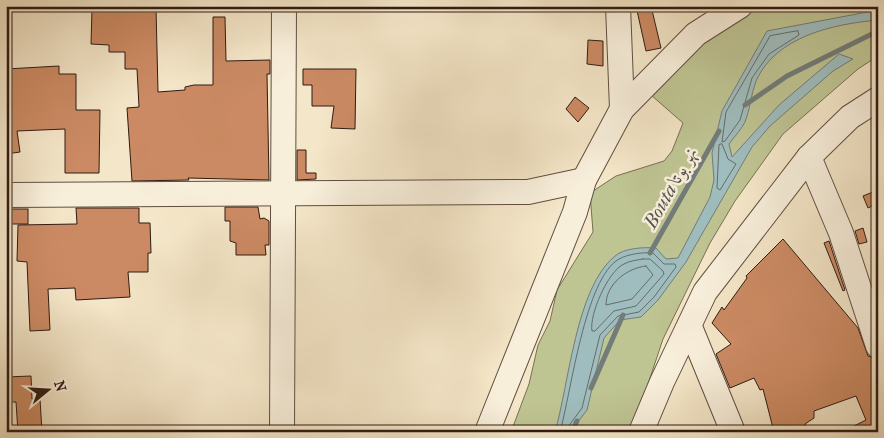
<svg xmlns="http://www.w3.org/2000/svg" width="884" height="438" font-family="'IM FELL French Canon',Amiri,serif">
<style>
.green{fill:#bfc493;stroke:#777052}
.water{fill:#9fbdbe;stroke:#727c79}
.lines{fill:none;stroke-linecap:round;stroke-linejoin:round}
.shore{stroke:#676c68;stroke-width:1}
.stream{stroke:#727c79;stroke-width:5}
.building{fill:#cb8a63;stroke:#2f1b12}
.minor-casing{stroke:#604e40;stroke-width:26}
.minor{stroke:#f8efdb;stroke-width:24}
.labels{text-anchor:middle;stroke-width:5;stroke-linejoin:round;paint-order:stroke}
.water-label{font-size:19px;font-style:italic;fill:#56544e;stroke:#f8efdb}
</style>
<rect width="100%" height="100%" fill="#f4e6c8"/>
<filter id="stains"><feTurbulence type="fractalNoise" baseFrequency=".004" numOctaves="4"/><feColorMatrix values="0 0 0 0 .2 0 0 0 0 .09 0 0 0 0 .02 0 0 0 .5 -.17"/></filter>
<radialGradient id="worn" r=".72"><stop offset=".6" stop-color="#630" stop-opacity="0"/><stop offset="1" stop-color="#630" stop-opacity=".3"/></radialGradient>
<path class="green" d="M763,6H878V56L858,69L783,134L735,201L710,243L663,339L632,432H511L529,384L538,345L550,321L557,290L593,232L590,193L616,176L664,161L672,151L683,123L651,95L698,41Z"/>
<path class="water" d="M878,10V20C834,24 776,36 756,81C751,94 750,110 745,122C741,130 734,137 729,144L732,157L779,105L839,54L853,59L833,71L770,126L752,147L686,262L658,300L641,317L620,320L604,338L587,410L570,432H555C569,384 576,287 615,256C624,248 644,247 656,248L666,259L678,258L710,197L714,180L712,153L722,111L767,31Z"/>
<g class="lines">
<g class="shore">
<path d="M798,31L799,35L769,54L752,78L740,120L725,141L722,142L726,112L770,36Z"/>
<path d="M722,144L728,159L736,164L720,190L717,188L719,145Z"/>
<path d="M643,259H650L663,271L664,274L636,306L614,311L595,331H592C589,315 608,271 624,264C629,261 637,260 643,259Z"/>
<path d="M646,266L653,275L632,299L606,305C606,284 627,268 646,266Z"/>
<path d="M560,432C571,393 585,278 619,259C628,254 643,252 653,253L664,264H675L676,267L654,297L639,312L618,316L600,335L582,408L568,427L567,432"/>
</g>
<g class="stream">
<path d="M745,105L787,76L878,31"/>
<path d="M650,253L719,131"/>
<path d="M591,388L623,315"/>
<path d="M572,432L577,421"/>
</g>
</g>
<g class="building">
<path d="M636,6H651L661,48L646,51Z"/>
<path d="M156,8L158,92L185,90V87L194,85H213V17H225L226,61L270,60V74H267L269,180L188,178L189,180L132,181L127,108L139,107L137,69H125V52H109V45L91,44L92,9Z"/>
<path d="M588,40L603,41V66L587,64Z"/>
<path d="M59,66V74H76V110H100L99,173H65V129L17,131L20,152L6,154V69Z"/>
<path d="M303,69H356L355,129L331,128L334,106H312V85H303Z"/>
<path d="M575,97L589,108L578,122L566,109Z"/>
<path d="M297,150H306V173H316V179L297,180Z"/>
<path d="M878,190V203L868,208L863,196Z"/>
<path d="M225,207H258L260,219L264,218L269,221V245H265L266,255H236V243L230,241V221H225Z"/>
<path d="M76,208H139V223H150L151,253H148V272H128L130,297L76,300L75,288L48,289L50,330L30,331L27,262L17,261L18,225L77,224Z"/>
<rect x="6" y="209" width="22" height="15"/>
<path d="M863,228L867,242L859,244L855,231Z"/>
<path d="M783,239L858,328L868,356L878,359V432H842L866,420L856,396L814,411V418L805,424L808,432H774L763,389L760,390L754,378L730,388L716,354L731,344L712,323L722,307L724,310L747,278L746,276Z"/>
<path d="M829,241L845,290L843,291L824,243Z"/>
<path d="M31,376L32,399H40L42,432H18L16,402H6V377Z"/>
</g>
<g class="lines">
<defs>
<g id="minor">
<path d="M618,6L622,109"/>
<path d="M809,157L841,233L878,346"/>
<path d="M6,195L528,192L584,180"/>
<path d="M690,327L733,432"/>
<path d="M282,432L284,6"/>
<path d="M487,432L575,212L584,180L622,109L696,34L740,6"/>
<path d="M641,432L662,382L705,292L809,157L850,117L878,99"/>
</g>
</defs>
<use href="#minor" class="minor-casing"/>
<use href="#minor" class="minor"/>
</g>
<g class="labels">
<g class="water-label">
<text transform="translate(670 187) rotate(-61)" y="7">Bouta نهر بوتا</text>
</g>
</g>
<rect width="884" height="438" fill="none" stroke="#f4e6c8" stroke-width="25"/>
<rect x="8" y="8" width="869" height="423" fill="none" stroke="#2f1b12" stroke-width="2.5"/>
<rect x="12" y="12" width="859" height="413" fill="none" stroke="#2f1b12"/>
<g transform="translate(48 390) rotate(72)" stroke="#f8efdb" stroke-width="4" paint-order="stroke">
<path d="M0-4L9 19L0 12L-9 19Z" fill="#2f1b12"/>
<text y="-8" font-size="14" font-weight="bold" text-anchor="middle" fill="#2f1b12">N</text>
</g>
<rect width="100%" height="100%" filter="url(#stains)"/>
<rect width="100%" height="100%" fill="url(#worn)"/>
</svg>
